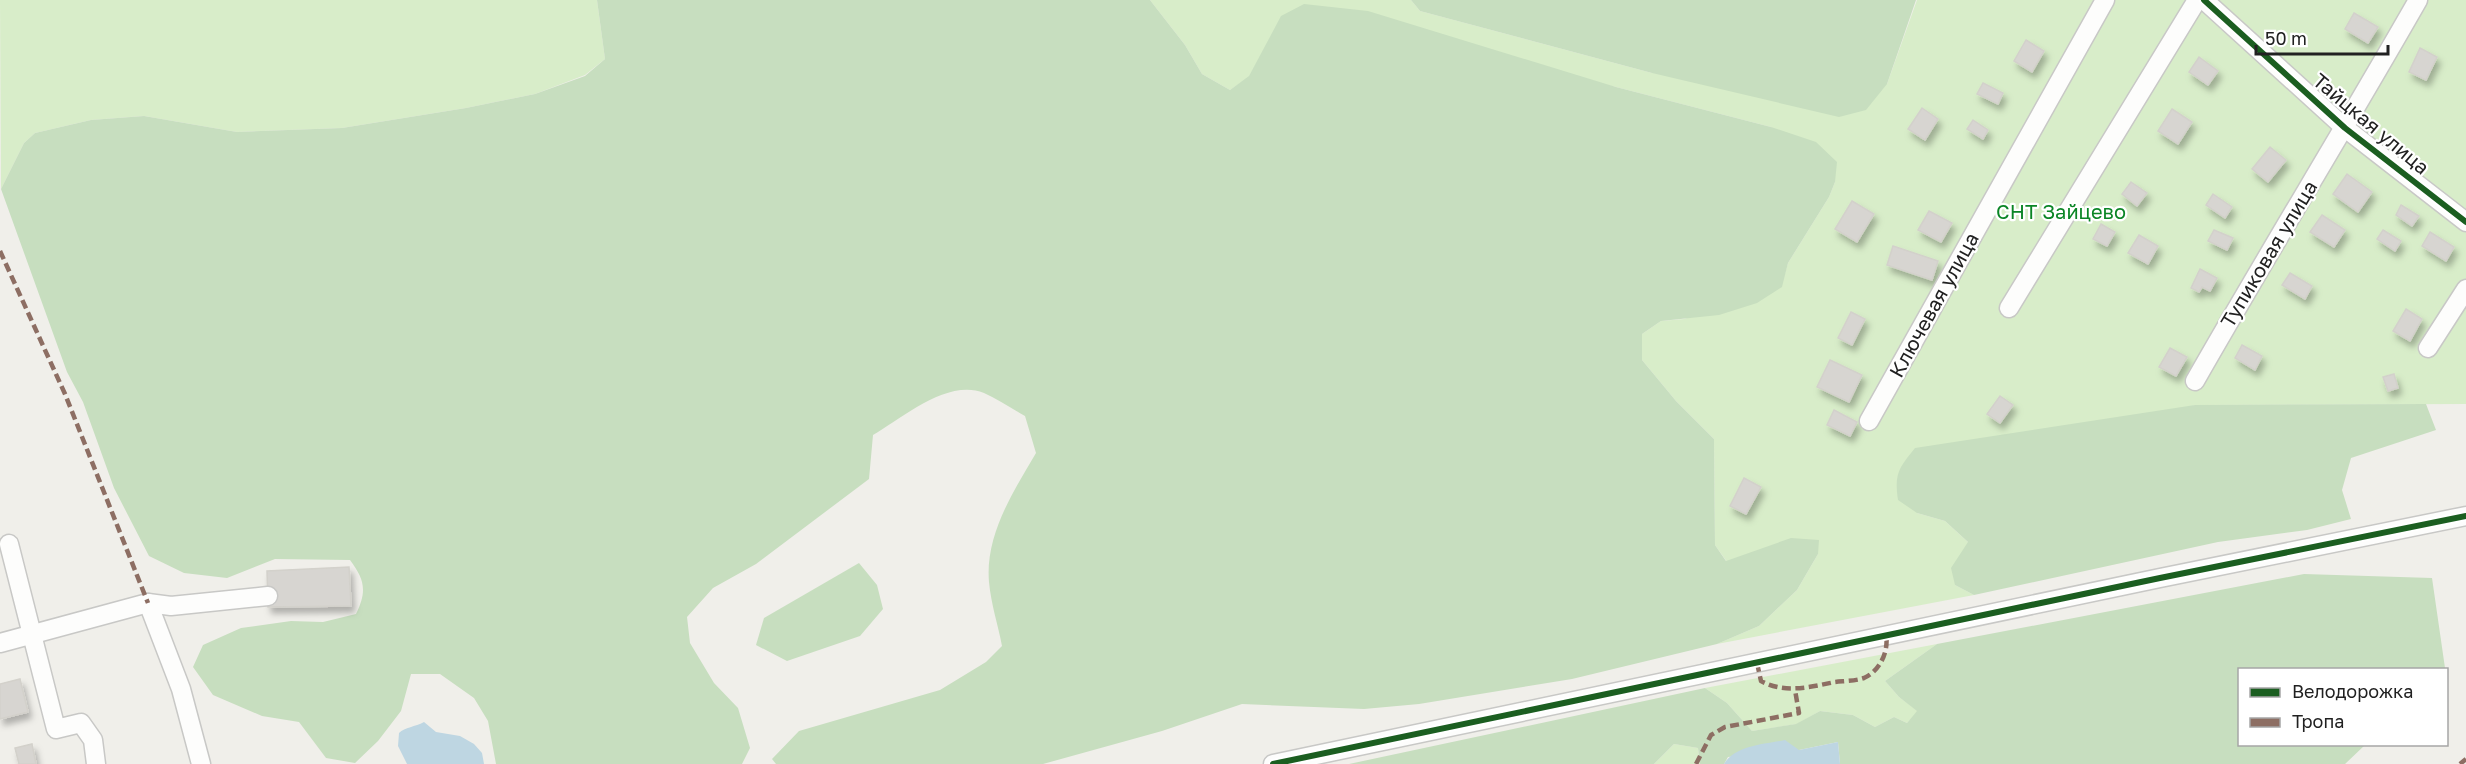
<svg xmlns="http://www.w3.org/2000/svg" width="2466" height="764" font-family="'Golos Text',sans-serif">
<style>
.grass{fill:#d8edc9}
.forest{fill:#c7debf}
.water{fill:#bed6e2}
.building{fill:#d7d5d1;stroke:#d3d1cb;stroke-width:1.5;filter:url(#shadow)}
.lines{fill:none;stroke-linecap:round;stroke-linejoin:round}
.minor-casing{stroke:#c8c8c6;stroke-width:21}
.minor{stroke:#fdfdfc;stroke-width:18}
.quiet{stroke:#8d6e63;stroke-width:4.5;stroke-dasharray:9 4.5;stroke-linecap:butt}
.cycleway-casing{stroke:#fff;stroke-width:10}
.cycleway{stroke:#1b5e20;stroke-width:6}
.labels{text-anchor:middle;stroke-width:4.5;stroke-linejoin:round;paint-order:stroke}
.street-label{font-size:20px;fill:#212121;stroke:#fff}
.park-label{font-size:20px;fill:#0a8525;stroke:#fff}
</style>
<defs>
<filter id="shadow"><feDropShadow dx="3.5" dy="6" stdDeviation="3" flood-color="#0004"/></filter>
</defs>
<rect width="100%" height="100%" fill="#f0efea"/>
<g class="grass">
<path d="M0,0H597L605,59L585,75L535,94L466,108L342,128L237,132L144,116L91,120L35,133L24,143L1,189Z"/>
<path d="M1150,0H1411L1420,11L1652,73L1887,84L1917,0H2466V404L2195,405L1917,513L1945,521L1969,543L1955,585L1974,595L1717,644L1759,626L1797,590L1818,554L1727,562L1715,545L1714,439L1676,401L1642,360V334L1661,321L1684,319L1781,287L1788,263L1829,197L1835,182L1771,127L1616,87L1282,16L1249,77L1230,90L1202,74L1185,45Z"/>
<path d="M1937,644L1885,681L1899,697L1918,711L1907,723L1894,717L1875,727L1853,715L1820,711L1797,724L1752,731L1727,703L1705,688Z"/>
<path d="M1674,744L1698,748L1700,764H1654Z"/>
</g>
<g class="forest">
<path d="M597,0H1150L1185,45L1202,74L1230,90L1249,76L1281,16L1304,4L1368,11L1616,87L1771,127L1816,142L1837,162L1835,182L1829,197L1788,263L1782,287L1757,303L1719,315L1661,321L1642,334V360L1676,401L1714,439L1715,545L1726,561L1791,538L1819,540L1818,554L1797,590L1759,626L1717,644L1572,679L1419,704L1364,709L1242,704L1162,731L1043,764H776L772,759L799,731L940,690L986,662L1002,646C998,625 991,604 989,582C985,535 1013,492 1036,453L1025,416C1012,409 998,399 984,393C948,378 902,418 873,435L869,479L756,564L713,588L687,617L690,643L714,683L738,708L750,748L742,764H496L488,721L474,698L440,674H411L401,711L378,741L355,763L326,758L299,722L262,716L213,695L193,667L203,645L241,628L291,621L323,622L356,614C367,591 365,580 350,560L275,559L227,578L184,573L149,556L114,488L83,402L67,372L1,189L24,143L35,133L91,120L144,116L237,132L342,128L466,108L535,94L585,76L605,59Z"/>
<path d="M1411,0H1916L1887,84L1866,110L1839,117L1652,73L1420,11Z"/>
<path d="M2426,404L2436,430L2351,458L2342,490L2351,519L2307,530L2218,542L1974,595L1955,585L1951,568L1968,542L1945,521L1917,513L1898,500C1894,473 1899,468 1915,448L2195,405Z"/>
<path d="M859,563L877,585L883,609L860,636L787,661L756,645L764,618Z"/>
<path d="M2304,574L2432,578L2445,668L2443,670H2240V744L2365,745L2345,764H1840L1838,742L1799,750L1728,757L1724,764H1700L1698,748L1674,744L1654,764H1349L1705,688L1727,703L1752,731L1796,724L1820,711L1853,715L1875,727L1894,717L1907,723L1917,711L1899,697L1885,681L1937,644Z"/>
</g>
<g class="water">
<path d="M424,722L436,732L460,736L474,744L482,753L484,764H407L398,746L399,733C405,727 415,727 424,722Z"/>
<path d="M1785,740L1799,750L1838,742L1840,764H1724C1735,745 1765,744 1785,740Z"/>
</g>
<g class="building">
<path d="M2354,13L2378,27L2368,43L2345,29Z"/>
<path d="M2026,40L2044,51L2032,72L2014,61Z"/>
<path d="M2420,48L2437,57L2426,80L2409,72Z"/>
<path d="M2199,57L2218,71L2208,85L2189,72Z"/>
<path d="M1983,83L2003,93L1998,104L1977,94Z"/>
<path d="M1922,108L1938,119L1925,140L1908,129Z"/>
<path d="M2172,109L2192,122L2178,144L2158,131Z"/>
<path d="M1973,120L1988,130L1983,139L1967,129Z"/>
<path d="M2270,147L2286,160L2268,182L2252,169Z"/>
<path d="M2347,174L2372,192L2358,212L2333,194Z"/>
<path d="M2131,182L2147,193L2137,206L2122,194Z"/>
<path d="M2213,194L2232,207L2225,218L2206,205Z"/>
<path d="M1852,201L1874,214L1857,242L1835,229Z"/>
<path d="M2401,205L2419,216L2412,226L2396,215Z"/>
<path d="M1929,211L1952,223L1941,242L1918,230Z"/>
<path d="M2322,215L2345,230L2334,247L2310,232Z"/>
<path d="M2101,224L2115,232L2107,246L2093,239Z"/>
<path d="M2214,230L2233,238L2227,250L2208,241Z"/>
<path d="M2383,230L2401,241L2395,251L2377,239Z"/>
<path d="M2430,232L2454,247L2446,261L2422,246Z"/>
<path d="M2139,235L2158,246L2148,264L2128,253Z"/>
<path d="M1893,246L1938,261L1932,280L1887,265Z"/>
<path d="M2200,269L2217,278L2210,291L2202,287L2199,292L2191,288Z"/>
<path d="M2290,273L2312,286L2305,299L2282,285Z"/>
<path d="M2406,309L2422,319L2410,341L2393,331Z"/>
<path d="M1851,312L1865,319L1852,345L1838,338Z"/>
<path d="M2242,345L2262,356L2255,370L2235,358Z"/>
<path d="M2170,348L2187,357L2176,376L2159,367Z"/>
<path d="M1830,360L1862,375L1849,402L1817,387Z"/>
<path d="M2394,374L2398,388L2388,391L2383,377Z"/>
<path d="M2000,396L2013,405L2000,423L1987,414Z"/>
<path d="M1834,410L1857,422L1850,436L1827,425Z"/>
<path d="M1744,478L1761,487L1746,514L1730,506Z"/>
<path d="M349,567L351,606L268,607L267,571Z"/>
<path d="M20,679L28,712L0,719V684Z"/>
<path d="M32,744L36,764H19L15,748Z"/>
</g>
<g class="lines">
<defs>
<g id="minor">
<path d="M2204,0L2345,128L2466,222"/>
<path d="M2009,308L2197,0"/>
<path d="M2428,348L2466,289"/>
<path d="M2195,381C2268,253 2345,128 2418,0"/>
<path d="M1869,421L2105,0"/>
<path d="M9,544L56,729L81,723L93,740L96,764"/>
<path d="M148,603L181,689L201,764"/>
<path d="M0,643L148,603L171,606L268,596"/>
<path d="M1273,764L2160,578L2466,516"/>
</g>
</defs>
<use href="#minor" class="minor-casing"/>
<use href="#minor" class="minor"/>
<g class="quiet">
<path d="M0,251L65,394L148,603"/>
<path d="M1757,663L1761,681C1785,694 1810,687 1835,682C1844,681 1855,681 1864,678C1880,671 1889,651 1886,635"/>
<path d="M1696,764L1711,735L1725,727L1799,713L1795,690"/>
<path d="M2460,764L2466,759"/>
</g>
<defs>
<g id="cycleway">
<path d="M2204,0L2345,128L2466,222"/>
<path d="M1273,764L2160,578L2466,516"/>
</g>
</defs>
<use href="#cycleway" class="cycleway-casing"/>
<use href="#cycleway" class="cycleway"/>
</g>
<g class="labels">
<g class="street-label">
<text transform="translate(2371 124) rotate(40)" y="7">Тайцкая улица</text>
<text transform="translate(2269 254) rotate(-59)" y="7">Тупиковая улица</text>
<text transform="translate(1934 305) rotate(-61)" y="7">Ключевая улица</text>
</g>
<g class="park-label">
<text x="2061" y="219">СНТ Зайцево</text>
</g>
</g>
<rect x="2238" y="668" width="210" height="78" fill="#ffffff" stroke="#a6a6a6" stroke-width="1.5"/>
<rect x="2250" y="688" width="30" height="9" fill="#1b5e20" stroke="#a6a6a6" stroke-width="1.5"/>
<text x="2292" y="698" font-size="18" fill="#212121">Велодорожка</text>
<rect x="2250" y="718" width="30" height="9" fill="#8d6e63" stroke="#a6a6a6" stroke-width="1.5"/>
<text x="2292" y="728" font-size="18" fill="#212121">Тропа</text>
<path d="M2256 45v9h132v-9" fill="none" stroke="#212121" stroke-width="3"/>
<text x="2265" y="45" font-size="18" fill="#212121" stroke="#ffffff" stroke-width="4.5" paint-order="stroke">50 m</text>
</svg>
